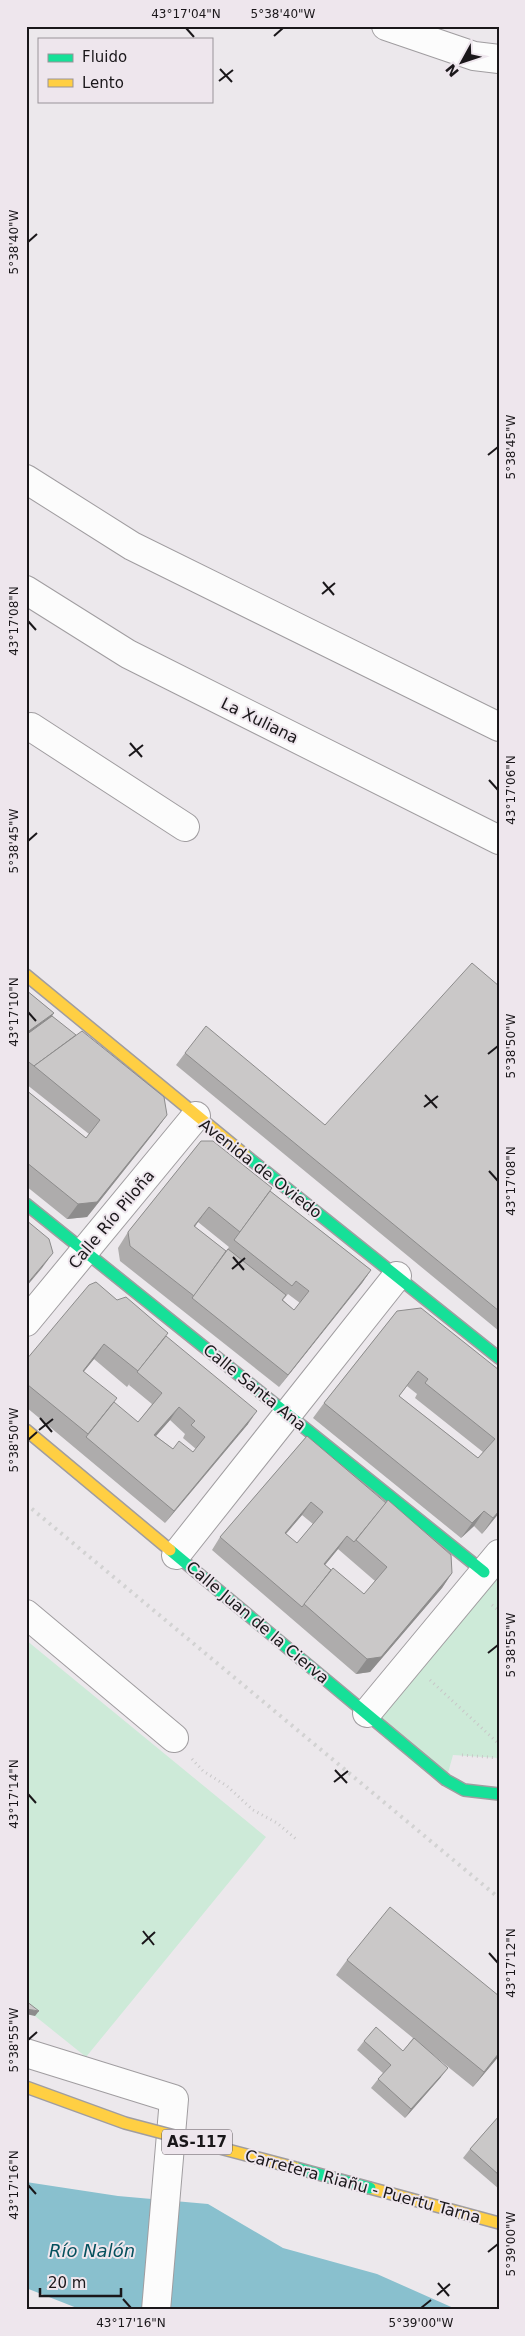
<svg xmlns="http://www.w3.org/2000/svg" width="525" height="2336" font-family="'DejaVu Sans',sans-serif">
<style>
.green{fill:#cdead8}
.water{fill:#89c0ce}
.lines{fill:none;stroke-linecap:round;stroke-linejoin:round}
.street-casing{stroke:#a09da0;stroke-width:30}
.fast-casing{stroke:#a09da0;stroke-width:14}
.slow-casing{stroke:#a09da0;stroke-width:14}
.path{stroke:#c8c7c8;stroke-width:3;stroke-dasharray:1 4;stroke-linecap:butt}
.street{stroke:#fcfcfc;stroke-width:28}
.fast{stroke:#16e098;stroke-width:11}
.slow{stroke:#ffcf43;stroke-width:11}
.rail{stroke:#d2d2d2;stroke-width:4;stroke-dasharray:2.5 5;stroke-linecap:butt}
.fast-bridge-casing{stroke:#a09da0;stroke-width:14;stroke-linecap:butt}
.slow-bridge-casing{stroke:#a09da0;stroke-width:14;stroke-linecap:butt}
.fast-bridge{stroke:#16e098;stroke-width:11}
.slow-bridge{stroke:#ffcf43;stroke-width:11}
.wall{fill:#aeacac;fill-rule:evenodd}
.shaded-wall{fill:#8d8c8c}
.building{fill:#cac8c8;stroke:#8d8c8c;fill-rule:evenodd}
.ticks{fill:none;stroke:#1a171a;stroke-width:2}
.labels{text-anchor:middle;stroke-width:4;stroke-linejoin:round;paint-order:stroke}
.shield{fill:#eee6ed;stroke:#5a5559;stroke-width:1}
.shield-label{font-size:15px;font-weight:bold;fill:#1a171a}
.street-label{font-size:16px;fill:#1a171a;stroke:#eee6ed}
.water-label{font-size:18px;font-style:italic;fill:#05505d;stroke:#eee6ed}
.neatline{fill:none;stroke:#1a171a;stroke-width:2}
.ticks-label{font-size:12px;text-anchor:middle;fill:#1a171a}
</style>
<rect width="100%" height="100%" fill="#ece8ec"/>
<g class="green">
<path d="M499,1554V1758L453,1755L446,1780L367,1713Z"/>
<path d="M26,1640L266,1837L86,2057L35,2016L26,2014Z"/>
</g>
<path class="water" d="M26,2182L118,2196L208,2204L283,2248L377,2274L458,2310H82L26,2288Z"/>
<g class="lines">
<defs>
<g id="street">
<path d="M386,26L474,56L499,59"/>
<path d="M26,479L132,546L499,727"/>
<path d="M26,590L128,654L499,840"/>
<path d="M31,727L185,827"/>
<path d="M26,1322L196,1116"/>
<path d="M176,1555L397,1276"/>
<path d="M26,1614L174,1738"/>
<path d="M367,1713L499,1554"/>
<path d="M26,2053L174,2099L156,2310"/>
</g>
<g id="fast">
<path d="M245,1155L499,1358"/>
<path d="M26,1204L484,1572"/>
<path d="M170,1550L446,1780L464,1790L499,1794"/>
</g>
<g id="slow">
<path d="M26,975L245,1155"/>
<path d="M26,1430L170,1550"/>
<path d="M370,2188L499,2223"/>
</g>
</defs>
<use href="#street" class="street-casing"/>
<use href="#fast" class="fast-casing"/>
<use href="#slow" class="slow-casing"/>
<g class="path">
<path d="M492,1605L499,1611"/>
<path d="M430,1680L499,1744"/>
<path d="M462,1755L499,1758"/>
<path d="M192,1759L203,1771L227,1786L253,1810L277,1823L296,1839"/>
</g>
<use href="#street" class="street"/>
<use href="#fast" class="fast"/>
<use href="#slow" class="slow"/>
<path class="rail" d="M26,1504L499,1898"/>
<defs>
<path id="fast-bridge" d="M296,2168L370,2188"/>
<path id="slow-bridge" d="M26,2087L125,2123L296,2168"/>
</defs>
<use href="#fast-bridge" class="fast-bridge-casing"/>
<use href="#slow-bridge" class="slow-bridge-casing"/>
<use href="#fast-bridge" class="fast-bridge"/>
<use href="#slow-bridge" class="slow-bridge"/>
</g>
<g class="wall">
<path d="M499,986V1331L176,1065L185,1053L325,1125Z"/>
<path d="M26,990L54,1013L52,1016L156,1130L87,1217L67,1219L26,1186V1090L86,1138L89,1134L26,1084V1077L27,1075H26Z"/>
<path d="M201,1141L270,1191L371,1270L362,1283L279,1387L120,1261L118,1248L128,1232ZM198,1222L229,1247L226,1251L195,1227ZM288,1294L300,1303L294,1310L283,1300Z"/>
<path d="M117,1300L166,1336L248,1424L165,1523L26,1407V1360ZM94,1359L127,1387L130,1383L129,1385L152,1404L138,1422L112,1404L83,1372ZM170,1420L185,1434L183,1438L196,1449L193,1452L173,1449L156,1436Z"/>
<path d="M397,1311L499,1370V1513L482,1534L474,1526L461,1538L313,1418L324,1403ZM407,1386L417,1394L415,1398L483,1452L478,1458L399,1396Z"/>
<path d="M307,1436L452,1573L442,1588L370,1672L356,1674L212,1550L220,1537ZM302,1515L313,1524L297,1543L286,1534ZM338,1549L375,1581L364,1594L331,1570L325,1565Z"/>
<path d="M347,1960L499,2056L473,2087L426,2049L441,2077L405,2118L371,2088L383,2073L357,2050L364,2041L403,2051L413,2038L336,1975Z"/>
<path d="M499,2116V2189L463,2158L470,2149Z"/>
</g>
<g class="shaded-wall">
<path d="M54,1013L45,1025L26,1039V1033Z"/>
<path d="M167,1115L156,1130L87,1217L67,1219L78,1204Z"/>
<path d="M209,1207L198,1222L183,1241L194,1226Z"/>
<path d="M53,1253L42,1268L26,1287V1285Z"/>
<path d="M371,1270L362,1283L279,1387L288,1375Z"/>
<path d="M104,1344L94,1359L72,1386L83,1371Z"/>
<path d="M179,1407L170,1420L146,1447L154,1435Z"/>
<path d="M257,1411L248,1424L165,1523L174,1511Z"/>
<path d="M311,1502L302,1515L276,1545L285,1533Z"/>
<path d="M484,1511L474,1526L461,1538L472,1523Z"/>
<path d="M499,1511V1513L482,1534L493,1518Z"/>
<path d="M347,1536L338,1549L315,1577L324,1564Z"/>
<path d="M452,1573L442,1588L370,1672L356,1674L367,1659Z"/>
<path d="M26,2009L39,2011L35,2016L26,2014Z"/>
<path d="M499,2053V2056L473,2087L484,2072Z"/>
<path d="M448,2068L441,2077L405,2118L411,2109Z"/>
</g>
<g class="building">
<path d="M472,963L499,986V1311L185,1053L206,1026L325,1125Z"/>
<path d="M26,990L54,1013L26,1033Z"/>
<path d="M52,1016L76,1035L34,1066L26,1060V1035Z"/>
<path d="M82,1031L164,1097L167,1115L97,1202L78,1204L26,1162V1090L86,1138L100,1120L34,1066Z"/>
<path d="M201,1141H213L272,1188L240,1232L209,1207L194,1226L226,1251L194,1296L130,1246L128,1232Z"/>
<path d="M270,1191L371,1270L288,1375L192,1298L228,1249L286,1295L282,1300L294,1310L309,1291L296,1281L292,1286L234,1240Z"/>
<path d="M26,1220L49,1239L53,1253L26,1285Z"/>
<path d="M96,1282L117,1300L126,1297L168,1333L138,1371L104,1344L83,1371L117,1398L88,1434L28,1385L26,1360L89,1285Z"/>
<path d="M421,1308L499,1370V1511L493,1518L484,1511L472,1523L324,1403L397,1311ZM418,1371L428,1379L425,1383L495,1439L478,1458L399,1396Z"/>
<path d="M166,1336L257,1411L174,1511L86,1437L114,1402L138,1422L162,1393L137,1372ZM179,1407L195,1421L191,1425L205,1437L193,1452L179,1441L173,1449L154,1435Z"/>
<path d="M307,1436L386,1503L354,1542L347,1536L324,1564L331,1570L302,1607L220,1537ZM311,1502L323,1512L297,1543L285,1533Z"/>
<path d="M388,1500L451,1555L452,1573L381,1657L367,1659L304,1604L333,1568L364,1594L387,1567L356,1540Z"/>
<path d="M390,1907L499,1996V2053L484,2072L347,1960Z"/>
<path d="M26,2001L39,2011L26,2009Z"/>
<path d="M376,2027L403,2051L414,2038L448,2068L411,2109L378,2079L391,2065L364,2041Z"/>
<path d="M499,2116V2175L470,2149Z"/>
</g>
<path class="ticks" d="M186,28L194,37M274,36L283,28M220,69L232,82M219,81L233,70M28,242L37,234M488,455L498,447M323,582L334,595M322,594L335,583M28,621L36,630M130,743L142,757M129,756L143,745M489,780L498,790M28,841L37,833M28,1012L36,1021M488,1054L498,1046M425,1095L437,1108M424,1107L438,1096M489,1171L498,1181M233,1257L244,1270M232,1269L245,1258M40,1418L52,1432M39,1430L53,1419M28,1440L37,1432M488,1653L498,1645M335,1770L347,1783M334,1782L348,1771M28,1794L36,1803M143,1931L154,1945M142,1944L155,1932M489,1953L498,1963M28,2040L37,2032M28,2185L36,2194M488,2252L498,2244M438,2283L449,2296M437,2295L450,2284M123,2299L131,2308M421,2308L431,2300"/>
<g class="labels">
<rect class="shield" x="162" y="2129.5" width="70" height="25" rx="4"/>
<g class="shield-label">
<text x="197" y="2147">AS-117</text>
</g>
<g class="street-label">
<text transform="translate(260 720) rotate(26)" y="6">La Xuliana</text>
<text transform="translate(261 1168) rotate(38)" y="6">Avenida de Oviedo</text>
<text transform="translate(111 1219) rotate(-50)" y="6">Calle Río Piloña</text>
<text transform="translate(255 1387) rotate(39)" y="6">Calle Santa Ana</text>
<text transform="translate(258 1622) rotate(40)" y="6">Calle Juan de la Cierva</text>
<text transform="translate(363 2186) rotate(15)" y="6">Carretera Riañu - Puertu Tarna</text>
</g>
<g class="water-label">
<text x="92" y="2257">Río Nalón</text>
</g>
</g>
<rect width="525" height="2336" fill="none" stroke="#eee6ed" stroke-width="55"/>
<rect x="38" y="38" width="175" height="65" fill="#eee6ed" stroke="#999399"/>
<rect x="48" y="54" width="25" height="8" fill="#16e098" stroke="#999399"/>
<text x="82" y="62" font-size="15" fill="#1a171a">Fluido</text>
<rect x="48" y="79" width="25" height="8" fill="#ffcf43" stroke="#999399"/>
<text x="82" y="88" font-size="15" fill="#1a171a">Lento</text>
<g transform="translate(462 62) rotate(230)" stroke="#eee6ed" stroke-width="4" paint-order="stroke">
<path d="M0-4L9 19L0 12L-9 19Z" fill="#1a171a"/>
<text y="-8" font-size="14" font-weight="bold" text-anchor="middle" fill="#1a171a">N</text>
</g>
<path d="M40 2288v8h81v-8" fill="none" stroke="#1a171a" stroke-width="2.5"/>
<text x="48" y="2288" font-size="15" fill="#1a171a" stroke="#eee6ed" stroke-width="4" paint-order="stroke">20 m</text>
<rect x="28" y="28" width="470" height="2280" class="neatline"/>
<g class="ticks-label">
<text x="186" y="18">43°17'04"N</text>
<text x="283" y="18">5°38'40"W</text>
<text transform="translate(14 242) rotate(-90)" y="4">5°38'40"W</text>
<text transform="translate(511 447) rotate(-90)" y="4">5°38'45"W</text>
<text transform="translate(14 621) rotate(-90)" y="4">43°17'08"N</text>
<text transform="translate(511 790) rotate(-90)" y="4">43°17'06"N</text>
<text transform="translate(14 841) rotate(-90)" y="4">5°38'45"W</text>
<text transform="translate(14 1012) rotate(-90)" y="4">43°17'10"N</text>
<text transform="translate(511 1046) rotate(-90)" y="4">5°38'50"W</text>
<text transform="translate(511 1181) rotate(-90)" y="4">43°17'08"N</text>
<text transform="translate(14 1440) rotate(-90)" y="4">5°38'50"W</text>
<text transform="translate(511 1645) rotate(-90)" y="4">5°38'55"W</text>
<text transform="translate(14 1794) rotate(-90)" y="4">43°17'14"N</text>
<text transform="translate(511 1963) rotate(-90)" y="4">43°17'12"N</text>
<text transform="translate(14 2040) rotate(-90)" y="4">5°38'55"W</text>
<text transform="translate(14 2185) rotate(-90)" y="4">43°17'16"N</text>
<text transform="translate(511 2244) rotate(-90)" y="4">5°39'00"W</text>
<text x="131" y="2327">43°17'16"N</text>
<text x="421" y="2327">5°39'00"W</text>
</g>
</svg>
